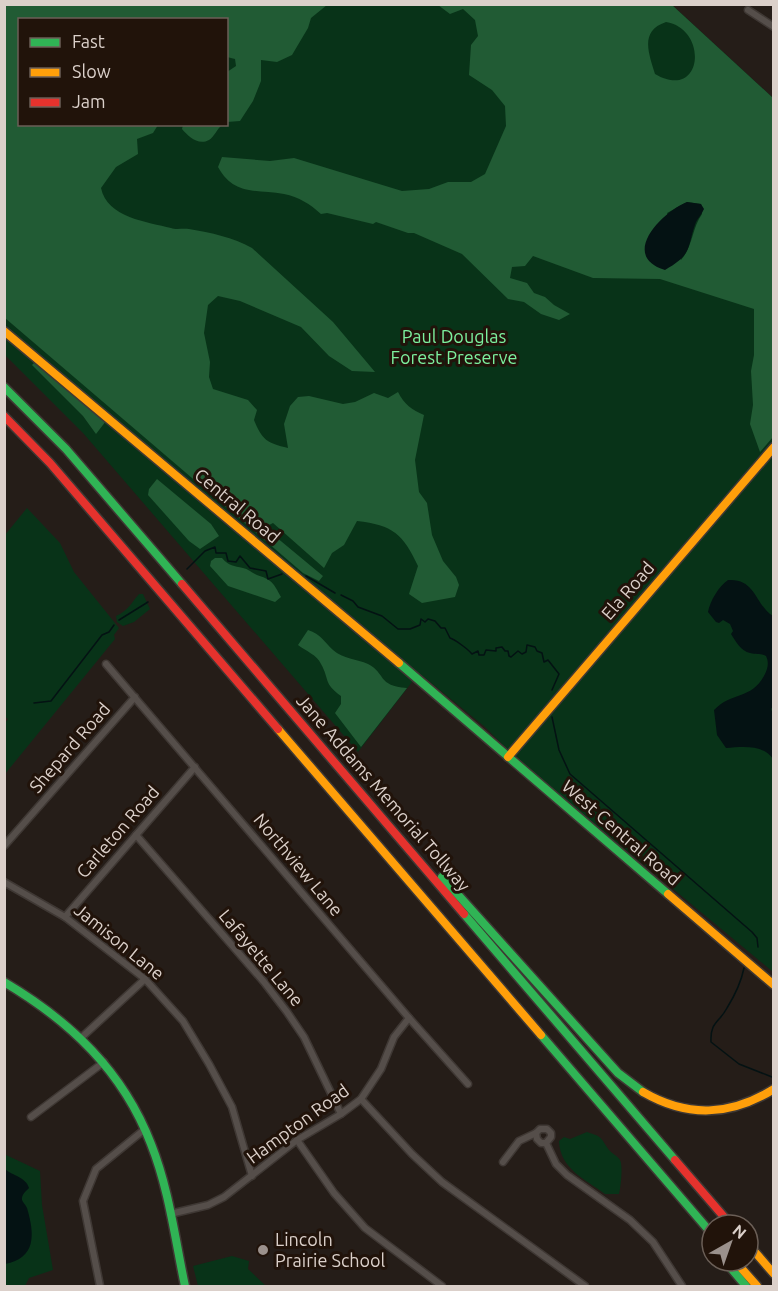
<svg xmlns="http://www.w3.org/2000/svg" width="778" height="1291" font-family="Ubuntu,sans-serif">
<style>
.green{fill:#083318;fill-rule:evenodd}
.forest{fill:#215b34;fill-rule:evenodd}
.water{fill:#041213}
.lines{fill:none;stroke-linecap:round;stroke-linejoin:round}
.stream{stroke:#041213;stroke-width:1.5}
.street-casing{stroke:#3f3834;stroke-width:9}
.fast-casing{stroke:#3f3834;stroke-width:11}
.slow-casing{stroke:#3f3834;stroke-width:11}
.jam-casing{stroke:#3f3834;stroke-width:11}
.street{stroke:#554e4a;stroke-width:6}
.fast{stroke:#30b455;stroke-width:8}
.slow{stroke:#ff9f0a;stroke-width:8}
.jam{stroke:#e5322d;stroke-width:8}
.poi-dot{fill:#9b918c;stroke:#21130a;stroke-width:2}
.labels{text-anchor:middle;stroke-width:6;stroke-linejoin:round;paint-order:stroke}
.park-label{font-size:18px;fill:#7cf09e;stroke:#21130a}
.street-label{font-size:18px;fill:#dbd0ca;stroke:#21130a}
.poi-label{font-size:18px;fill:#dbd0ca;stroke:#21130a;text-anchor:start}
</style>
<rect width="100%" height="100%" fill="#251d18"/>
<g class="green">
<path d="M5,5H672L773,98V972L518,760L485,727L419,673L358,752L83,433L5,355ZM20,20H226V124H20Z"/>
<path d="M27,508L60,543L74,572L119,628L114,635L115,639L5,774V723L8,719L4,716L5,535Z"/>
<path d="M139,594H143L150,609L134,622L123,626L117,622L116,616C128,611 132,602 139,594Z"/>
<path d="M587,1132C603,1137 600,1137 609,1150C612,1154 617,1155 620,1160C623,1165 621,1187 619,1194H605C585,1179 560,1169 559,1141L564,1137L570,1139Z"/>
<path d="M4,1154L40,1171L42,1205L53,1270L29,1278L25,1286H5Z"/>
<path d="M232,1256L249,1261L248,1269L266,1286H198L193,1266Z"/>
</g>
<g class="forest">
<path d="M5,4L327,5L311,18L308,28L292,55L277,62L261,60V81L253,101L240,121L227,122V72L236,66L235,59L227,57L226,20H20V124L158,125L153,133L137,139L138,154L116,167L101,188C107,218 148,222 171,228C176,230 183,228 189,229C211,233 233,237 252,248L333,322L375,372L352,371L329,356L301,327L240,301L218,296L208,305L204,333L210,362L209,377L213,389L248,400L257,410L254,420C262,440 267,443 288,448L284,424L290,406L298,397L309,396L343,404L355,402L374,393L388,398L398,392C404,404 412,410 424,415L415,460L419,492L427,503L432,535L443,561L456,577L459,585L455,597L422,603L409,594L418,566C403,534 393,525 357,521L344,545L332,553L324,568L273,523L267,526L270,532L323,576L319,581L303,573L5,318Z"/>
<path d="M438,5H672L773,98V437L760,452L750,424L753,405L751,371L754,355V309L660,279L593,278L533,256L525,266L512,267L510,278L527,283L534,293L545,297L554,305L570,314L559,320L541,314L524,302L508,299L462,254L414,233H408L376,222L373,224L327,213L321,214C310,204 299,197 284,194C256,189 234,196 218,167L222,157L270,161L294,158L402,191L429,189L448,182H471L485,174L506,126L505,106L492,90L469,75L471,45L478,36L475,20L463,9L450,14ZM666,22C709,29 703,102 655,74C649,54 639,31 666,22ZM687,202L701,204L702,214C692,228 693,246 681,260L667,213Z"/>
<path d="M183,125V124L222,125C217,129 214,137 209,140C198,146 188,136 182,129Z"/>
<path d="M36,361L106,421L96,434L83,416L32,365Z"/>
<path d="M157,479L211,524L219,536L200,549L189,541L148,495L149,489Z"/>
<path d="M215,558H222C229,566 234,566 243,568C248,569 252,573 257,575C272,580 273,582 281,597L275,602L228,586L210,566L211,561Z"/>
<path d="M308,630C321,634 324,642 333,650C343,659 357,659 368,664C386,673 377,686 407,688L361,747L335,713L341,704V696C323,683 330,680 321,664C317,655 306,651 298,645Z"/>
</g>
<g class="water">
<path d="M687,202L701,204L704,209C702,214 698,218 696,222C686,249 694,253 665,270C619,256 662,212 687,202Z"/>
<path d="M728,580C756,578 755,605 773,616L774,705L771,709L773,714V759C763,744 742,747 726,748L717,735L714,710C732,691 752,700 765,674C768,668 769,662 766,656C760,653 757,655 750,653C741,651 736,642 731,634L733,631L730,624L723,620L719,623L716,622L708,612C710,601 719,586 728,580Z"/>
<path d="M5,1169C13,1176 26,1177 29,1188C26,1191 21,1195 22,1200C23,1203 26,1205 27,1208C35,1235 36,1258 5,1264Z"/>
</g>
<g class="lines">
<g class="stream">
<path d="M187,569L205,551L215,547L216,553H226L228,561L236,562L240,556L250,568L266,571L268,579L282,574"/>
<path d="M306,576L335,593"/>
<path d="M341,595L353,601L358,607L382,616L398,629H410L420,625L421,619L425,622L428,619L435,621L441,628H445L450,638C454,639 468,649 472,654L478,651L479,655H484L486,650L496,651V648L502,647L505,651H508L509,656L511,657L518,651L522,654L526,652L527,645L535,647L537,651L542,653L544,662L548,660L559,674L552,690"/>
<path d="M119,620L148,602"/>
<path d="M34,703L51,701L102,635L109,632L114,625"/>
<path d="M552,717L559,750L570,774L752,932L757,938L758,947"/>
<path d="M744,968C741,983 735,995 727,1008C719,1023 710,1022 711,1042L739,1064L772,1077"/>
</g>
<defs>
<g id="street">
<path d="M748,10L774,27"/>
<path d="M106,664L409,1018L468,1084"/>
<path d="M136,835L264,982L287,1012L304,1037L341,1114"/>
<path d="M4,846L135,697"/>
<path d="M4,882L65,917L145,979L183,1021L209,1064L232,1107L252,1176"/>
<path d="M65,917L195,767"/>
<path d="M82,1037L145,979"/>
<path d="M361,1099L412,1154L442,1182L585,1286"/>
<path d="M31,1117L104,1062"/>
<path d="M297,1140L334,1193L365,1228L442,1286"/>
<path d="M546,1143L551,1137V1133L547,1129H540L536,1133L537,1139L541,1143H546L556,1164L567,1175L630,1220L653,1242L682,1286"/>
<path d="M503,1162L519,1141L536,1133"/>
<path d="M170,1214L208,1205L224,1197L297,1140L341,1114L361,1099L381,1069L394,1037L409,1018"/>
<path d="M100,1286L83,1201L96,1169L145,1129"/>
</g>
<g id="fast">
<path d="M4,387L66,449L182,584"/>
<path d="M399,663L668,894"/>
<path d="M442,877L618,1073L643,1092"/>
<path d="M464,914L675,1160"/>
<path d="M4,982C70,1021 123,1071 151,1144C169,1189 175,1239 185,1286"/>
<path d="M541,1035L712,1234"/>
<path d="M725,1261L746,1286"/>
</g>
<g id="slow">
<path d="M4,331L399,663"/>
<path d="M278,729L541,1035"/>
<path d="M508,757L774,447"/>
<path d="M668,894L774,985"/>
<path d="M643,1092C688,1118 730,1116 774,1089"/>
<path d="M748,1244L774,1274"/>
<path d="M735,1261L757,1286"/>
</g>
<g id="jam">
<path d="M4,416L50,463L278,729"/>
<path d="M182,584L464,914"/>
<path d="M675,1160L731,1225"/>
</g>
</defs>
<use href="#street" class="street-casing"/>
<use href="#fast" class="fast-casing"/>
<use href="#slow" class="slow-casing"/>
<use href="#jam" class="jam-casing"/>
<use href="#street" class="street"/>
<use href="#fast" class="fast"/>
<use href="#slow" class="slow"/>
<use href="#jam" class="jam"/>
</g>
<circle class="poi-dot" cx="263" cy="1250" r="6"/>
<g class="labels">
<g class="park-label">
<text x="454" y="343">Paul Douglas<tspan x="454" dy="21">Forest Preserve</tspan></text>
</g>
<g class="street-label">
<text transform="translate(237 506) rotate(40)" y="6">Central Road</text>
<text transform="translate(628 591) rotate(-49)" y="6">Ela Road</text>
<text transform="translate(70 748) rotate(-49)" y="6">Shepard Road</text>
<text transform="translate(383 793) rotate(49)" y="6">Jane Addams Memorial Tollway</text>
<text transform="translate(118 832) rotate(-49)" y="6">Carleton Road</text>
<text transform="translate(621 833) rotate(41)" y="6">West Central Road</text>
<text transform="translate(298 865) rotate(50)" y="6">Northview Lane</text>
<text transform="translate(119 942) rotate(39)" y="6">Jamison Lane</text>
<text transform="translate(261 958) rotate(50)" y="6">Lafayette Lane</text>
<text transform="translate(298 1124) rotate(-36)" y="6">Hampton Road</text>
</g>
<g class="poi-label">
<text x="275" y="1246">Lincoln<tspan x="275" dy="21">Prairie School</tspan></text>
</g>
</g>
<rect width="778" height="1291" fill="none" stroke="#dbd0ca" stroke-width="12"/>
<rect x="18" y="18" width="210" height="108" fill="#21130a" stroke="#6b5f57" stroke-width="1.5"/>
<rect x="30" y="38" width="30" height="9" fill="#30b455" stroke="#6b5f57" stroke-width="1.5"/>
<text x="72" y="48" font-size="18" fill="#dbd0ca">Fast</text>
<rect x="30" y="68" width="30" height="9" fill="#ff9f0a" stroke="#6b5f57" stroke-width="1.5"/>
<text x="72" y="78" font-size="18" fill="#dbd0ca">Slow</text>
<rect x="30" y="98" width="30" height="9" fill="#e5322d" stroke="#6b5f57" stroke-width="1.5"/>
<text x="72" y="108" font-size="18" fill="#dbd0ca">Jam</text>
<g transform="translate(730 1243) rotate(40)"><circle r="28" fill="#21130a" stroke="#6b5f57" stroke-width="1.5"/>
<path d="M0-4.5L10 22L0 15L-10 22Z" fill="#9b918c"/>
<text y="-9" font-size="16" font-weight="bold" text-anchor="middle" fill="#dbd0ca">N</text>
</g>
</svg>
